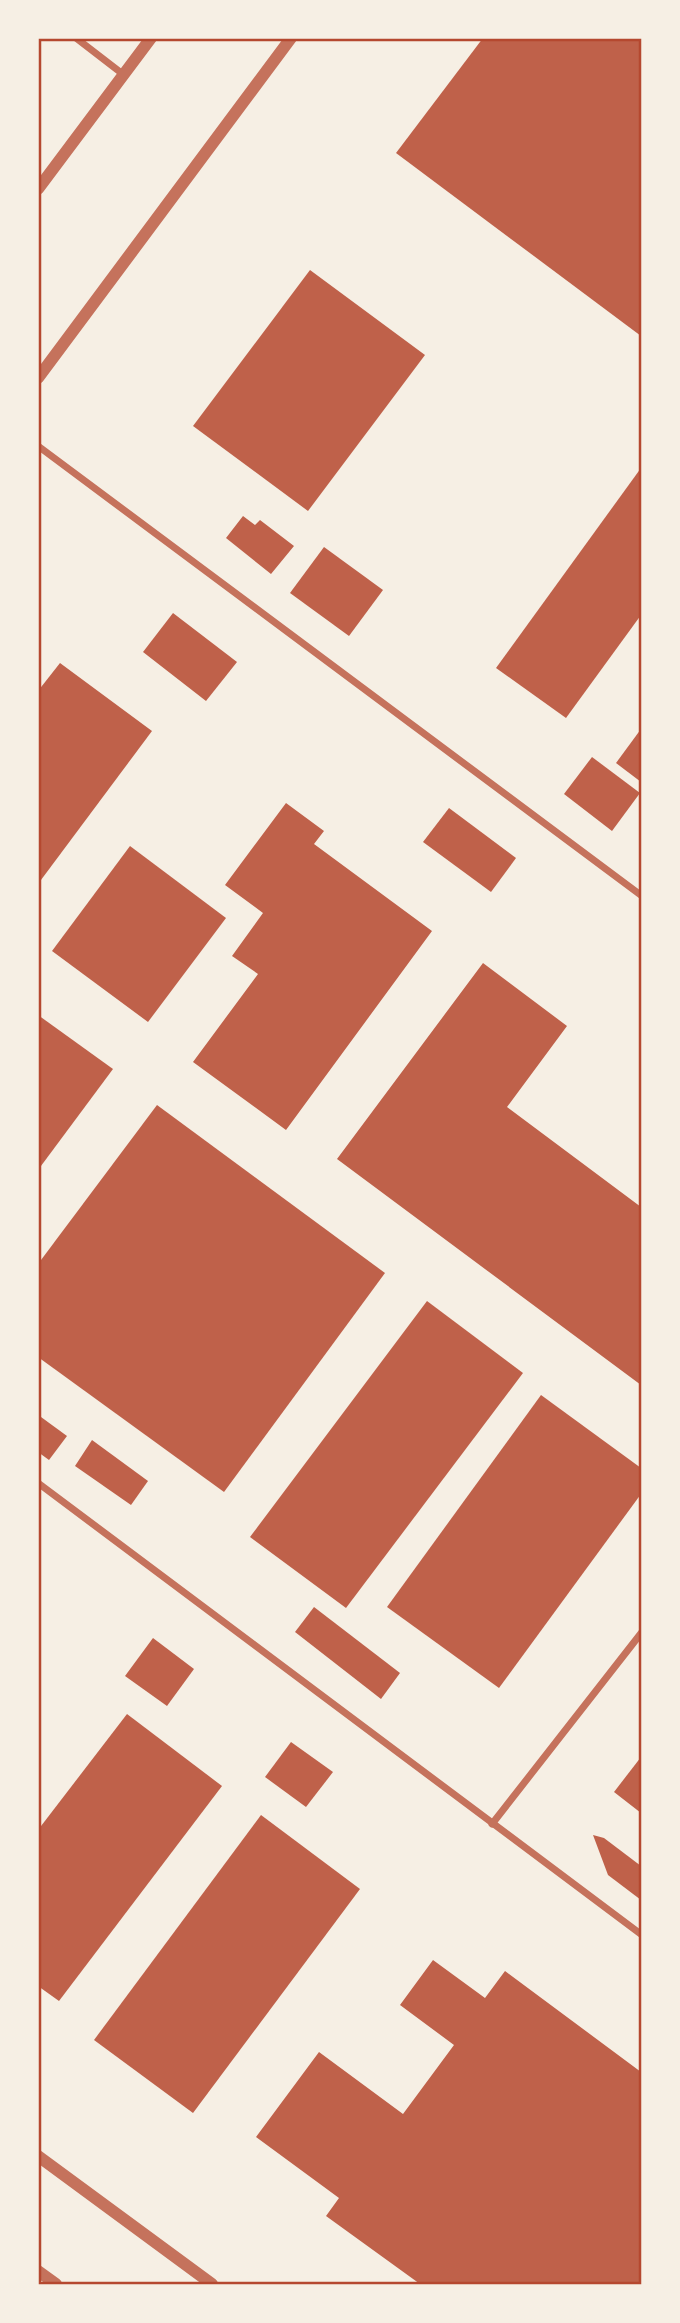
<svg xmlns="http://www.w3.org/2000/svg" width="680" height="2323" font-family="Jost,sans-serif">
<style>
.building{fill:#bf614a}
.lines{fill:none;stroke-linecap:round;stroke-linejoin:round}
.minor{stroke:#c5725c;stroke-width:7}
.tertiary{stroke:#c5725c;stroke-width:12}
.neatline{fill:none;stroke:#b5482f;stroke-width:2.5}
</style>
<rect width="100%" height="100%" fill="#f6efe4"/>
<g class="building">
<path d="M483,38H641V336L396,153Z"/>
<path d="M310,270L425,355L308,511L193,426Z"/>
<path d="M641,468V615L566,718L496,668Z"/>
<path d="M243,516L255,525L260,520L294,546L271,574L226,538Z"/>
<path d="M324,547L383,590L349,636L290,593Z"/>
<path d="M173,613L237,662L206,701L143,652Z"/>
<path d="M60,663L152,731L38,884V691Z"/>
<path d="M641,729V782L616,763Z"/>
<path d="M592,757L640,793L612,831L564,794Z"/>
<path d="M286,803L324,831L314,844L432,931L286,1130L193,1062L258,974L232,956L263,913L225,885Z"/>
<path d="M449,808L516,858L491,892L423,842Z"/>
<path d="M130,846L226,918L148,1022L52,951Z"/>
<path d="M483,963L567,1026L507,1107L641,1207V1385L337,1159Z"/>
<path d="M38,1015L113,1069L38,1170Z"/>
<path d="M157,1105L385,1273L224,1492L38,1357V1264Z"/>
<path d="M427,1301L523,1373L346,1608L250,1537Z"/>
<path d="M541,1395L641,1468V1494L499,1688L387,1607Z"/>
<path d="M41,1417L67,1436L49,1460L38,1452Z"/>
<path d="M92,1440L148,1481L131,1505L75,1466Z"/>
<path d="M314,1607L400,1673L381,1699L295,1632Z"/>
<path d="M153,1638L194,1669L167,1706L125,1676Z"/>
<path d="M127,1714L222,1786L59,2001L38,1986V1830Z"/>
<path d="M291,1742L333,1772L306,1807L265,1777Z"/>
<path d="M641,1757V1813L614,1792Z"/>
<path d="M261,1815L360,1889L193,2113L94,2040Z"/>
<path d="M593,1835L604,1838L641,1866V1900L608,1875Z"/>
<path d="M433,1960L485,1998L505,1971L641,2072V2284H420L326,2216L339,2198L256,2137L319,2052L403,2114L454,2045L400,2005Z"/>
</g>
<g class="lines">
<g class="minor">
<path d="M76,38L124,75"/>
<path d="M38,446L642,896"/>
<path d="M38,1483L642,1935"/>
<path d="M492,1824L642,1632"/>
</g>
<g class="tertiary">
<path d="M38,189L151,38"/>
<path d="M38,378L291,38"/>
<path d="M38,2156L212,2284"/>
<path d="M38,2271L56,2284"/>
</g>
</g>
<rect width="680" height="2323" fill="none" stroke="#f6efe4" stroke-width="80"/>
<rect x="40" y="40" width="600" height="2243" class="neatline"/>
</svg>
